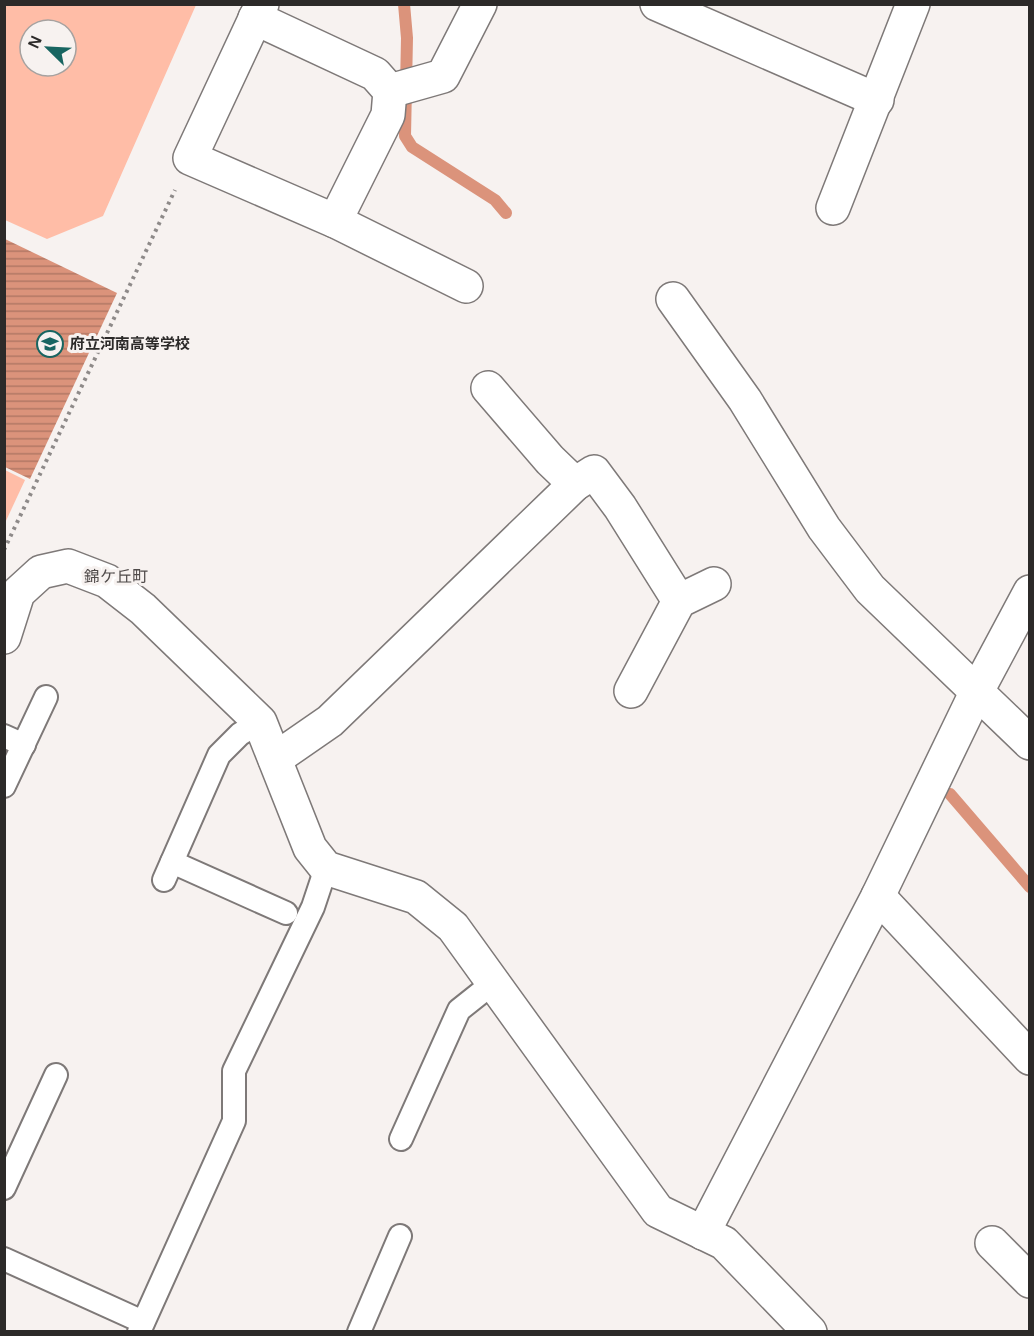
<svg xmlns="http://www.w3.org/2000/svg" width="1034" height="1336" font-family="Helvetica,'Noto Sans JP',sans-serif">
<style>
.green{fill:#ffbda7;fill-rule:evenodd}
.water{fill:url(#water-rules)}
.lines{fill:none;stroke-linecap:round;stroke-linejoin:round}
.stream{stroke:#db937b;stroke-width:12}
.lane-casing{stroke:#7e7978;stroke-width:26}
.street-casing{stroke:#7e7978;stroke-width:36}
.secondary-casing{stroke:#7e7978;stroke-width:36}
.path{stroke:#8e8a89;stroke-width:4;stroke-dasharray:3 4.5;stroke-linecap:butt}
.lane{stroke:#fff;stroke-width:22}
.street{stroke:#fff;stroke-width:33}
.secondary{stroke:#fff;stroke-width:33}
.labels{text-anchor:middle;stroke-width:6;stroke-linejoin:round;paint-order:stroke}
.poi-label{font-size:15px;font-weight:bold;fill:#2c2a29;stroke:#f7f2f0;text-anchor:start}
.neighbourhood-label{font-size:16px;fill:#4f4a49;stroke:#f7f2f0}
</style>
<defs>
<pattern id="water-rules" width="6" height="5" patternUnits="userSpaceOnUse" patternTransform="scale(1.5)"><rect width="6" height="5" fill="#db937b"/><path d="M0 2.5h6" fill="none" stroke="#b27865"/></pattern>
</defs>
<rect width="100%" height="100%" fill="#f7f2f0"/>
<g class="green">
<path d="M5,4L196,5L103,216L47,239L5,220ZM30,30H66V66H30Z"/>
<path d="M5,470L25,480L5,523Z"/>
</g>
<path class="water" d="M5,239L117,293L30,479L5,467Z"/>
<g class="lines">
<g class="stream">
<path d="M404,4L407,38L405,136L412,147L495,200L506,213"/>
<path d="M950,794L1030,887"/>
</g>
<defs>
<g id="lane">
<path d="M4,736L24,745"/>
<path d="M4,786L46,697"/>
<path d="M172,862L286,913"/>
<path d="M164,880L219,755L240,734L260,722"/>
<path d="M401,1139L459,1010L493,983"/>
<path d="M4,1188L56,1075"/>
<path d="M4,1259L143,1322"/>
<path d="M139,1332L234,1121V1071L313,907L326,868"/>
<path d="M359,1332L400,1236"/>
</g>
<g id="street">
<path d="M262,4L190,158L335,221L466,286"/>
<path d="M657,4L877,100"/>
<path d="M255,18L375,74L390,91L388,115L335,221"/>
<path d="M390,91L443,76L480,4"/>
<path d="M833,208L913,4"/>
<path d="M673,299L745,400L824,528L870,589L1030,743"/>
<path d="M488,388L550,460L575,484"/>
<path d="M631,691L679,601L714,584"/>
<path d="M976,693L1030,592"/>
<path d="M275,759L330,721L575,484L594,472L620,507L679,601"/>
<path d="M878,896L1030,1058"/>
<path d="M992,1243L1030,1281"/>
</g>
<g id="secondary">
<path d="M4,637L18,593L41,572L68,566L107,581L143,609L260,722L310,848L326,868L416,897L453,927L658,1211L724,1243L810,1332"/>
<path d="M703,1233L878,896L976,693"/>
</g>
</defs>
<use href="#lane" class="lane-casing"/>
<use href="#street" class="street-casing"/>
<use href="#secondary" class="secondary-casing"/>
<path class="path" d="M4,550L175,190"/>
<use href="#lane" class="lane"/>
<use href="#street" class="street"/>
<use href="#secondary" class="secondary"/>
</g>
<defs>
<symbol id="school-ring" viewBox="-11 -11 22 22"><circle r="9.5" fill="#f7f2f0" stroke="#186561" stroke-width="1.5"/><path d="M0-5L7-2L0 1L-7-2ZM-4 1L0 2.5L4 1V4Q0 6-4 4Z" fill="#186561"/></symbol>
</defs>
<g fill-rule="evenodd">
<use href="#school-ring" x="35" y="329" width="30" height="30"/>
</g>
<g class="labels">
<g class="poi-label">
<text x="70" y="349">府立河南高等学校</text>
</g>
<g class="neighbourhood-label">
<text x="116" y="582">錦ケ丘町</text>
</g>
</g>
<rect width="1034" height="1336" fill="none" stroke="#2c2a29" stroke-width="12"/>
<g transform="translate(48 48) rotate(294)"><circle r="28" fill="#f7f2f0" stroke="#a6a2a0" stroke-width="1.5"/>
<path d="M0-4.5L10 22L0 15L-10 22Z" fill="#186561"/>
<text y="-9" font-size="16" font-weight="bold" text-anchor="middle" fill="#2c2a29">N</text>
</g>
</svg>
